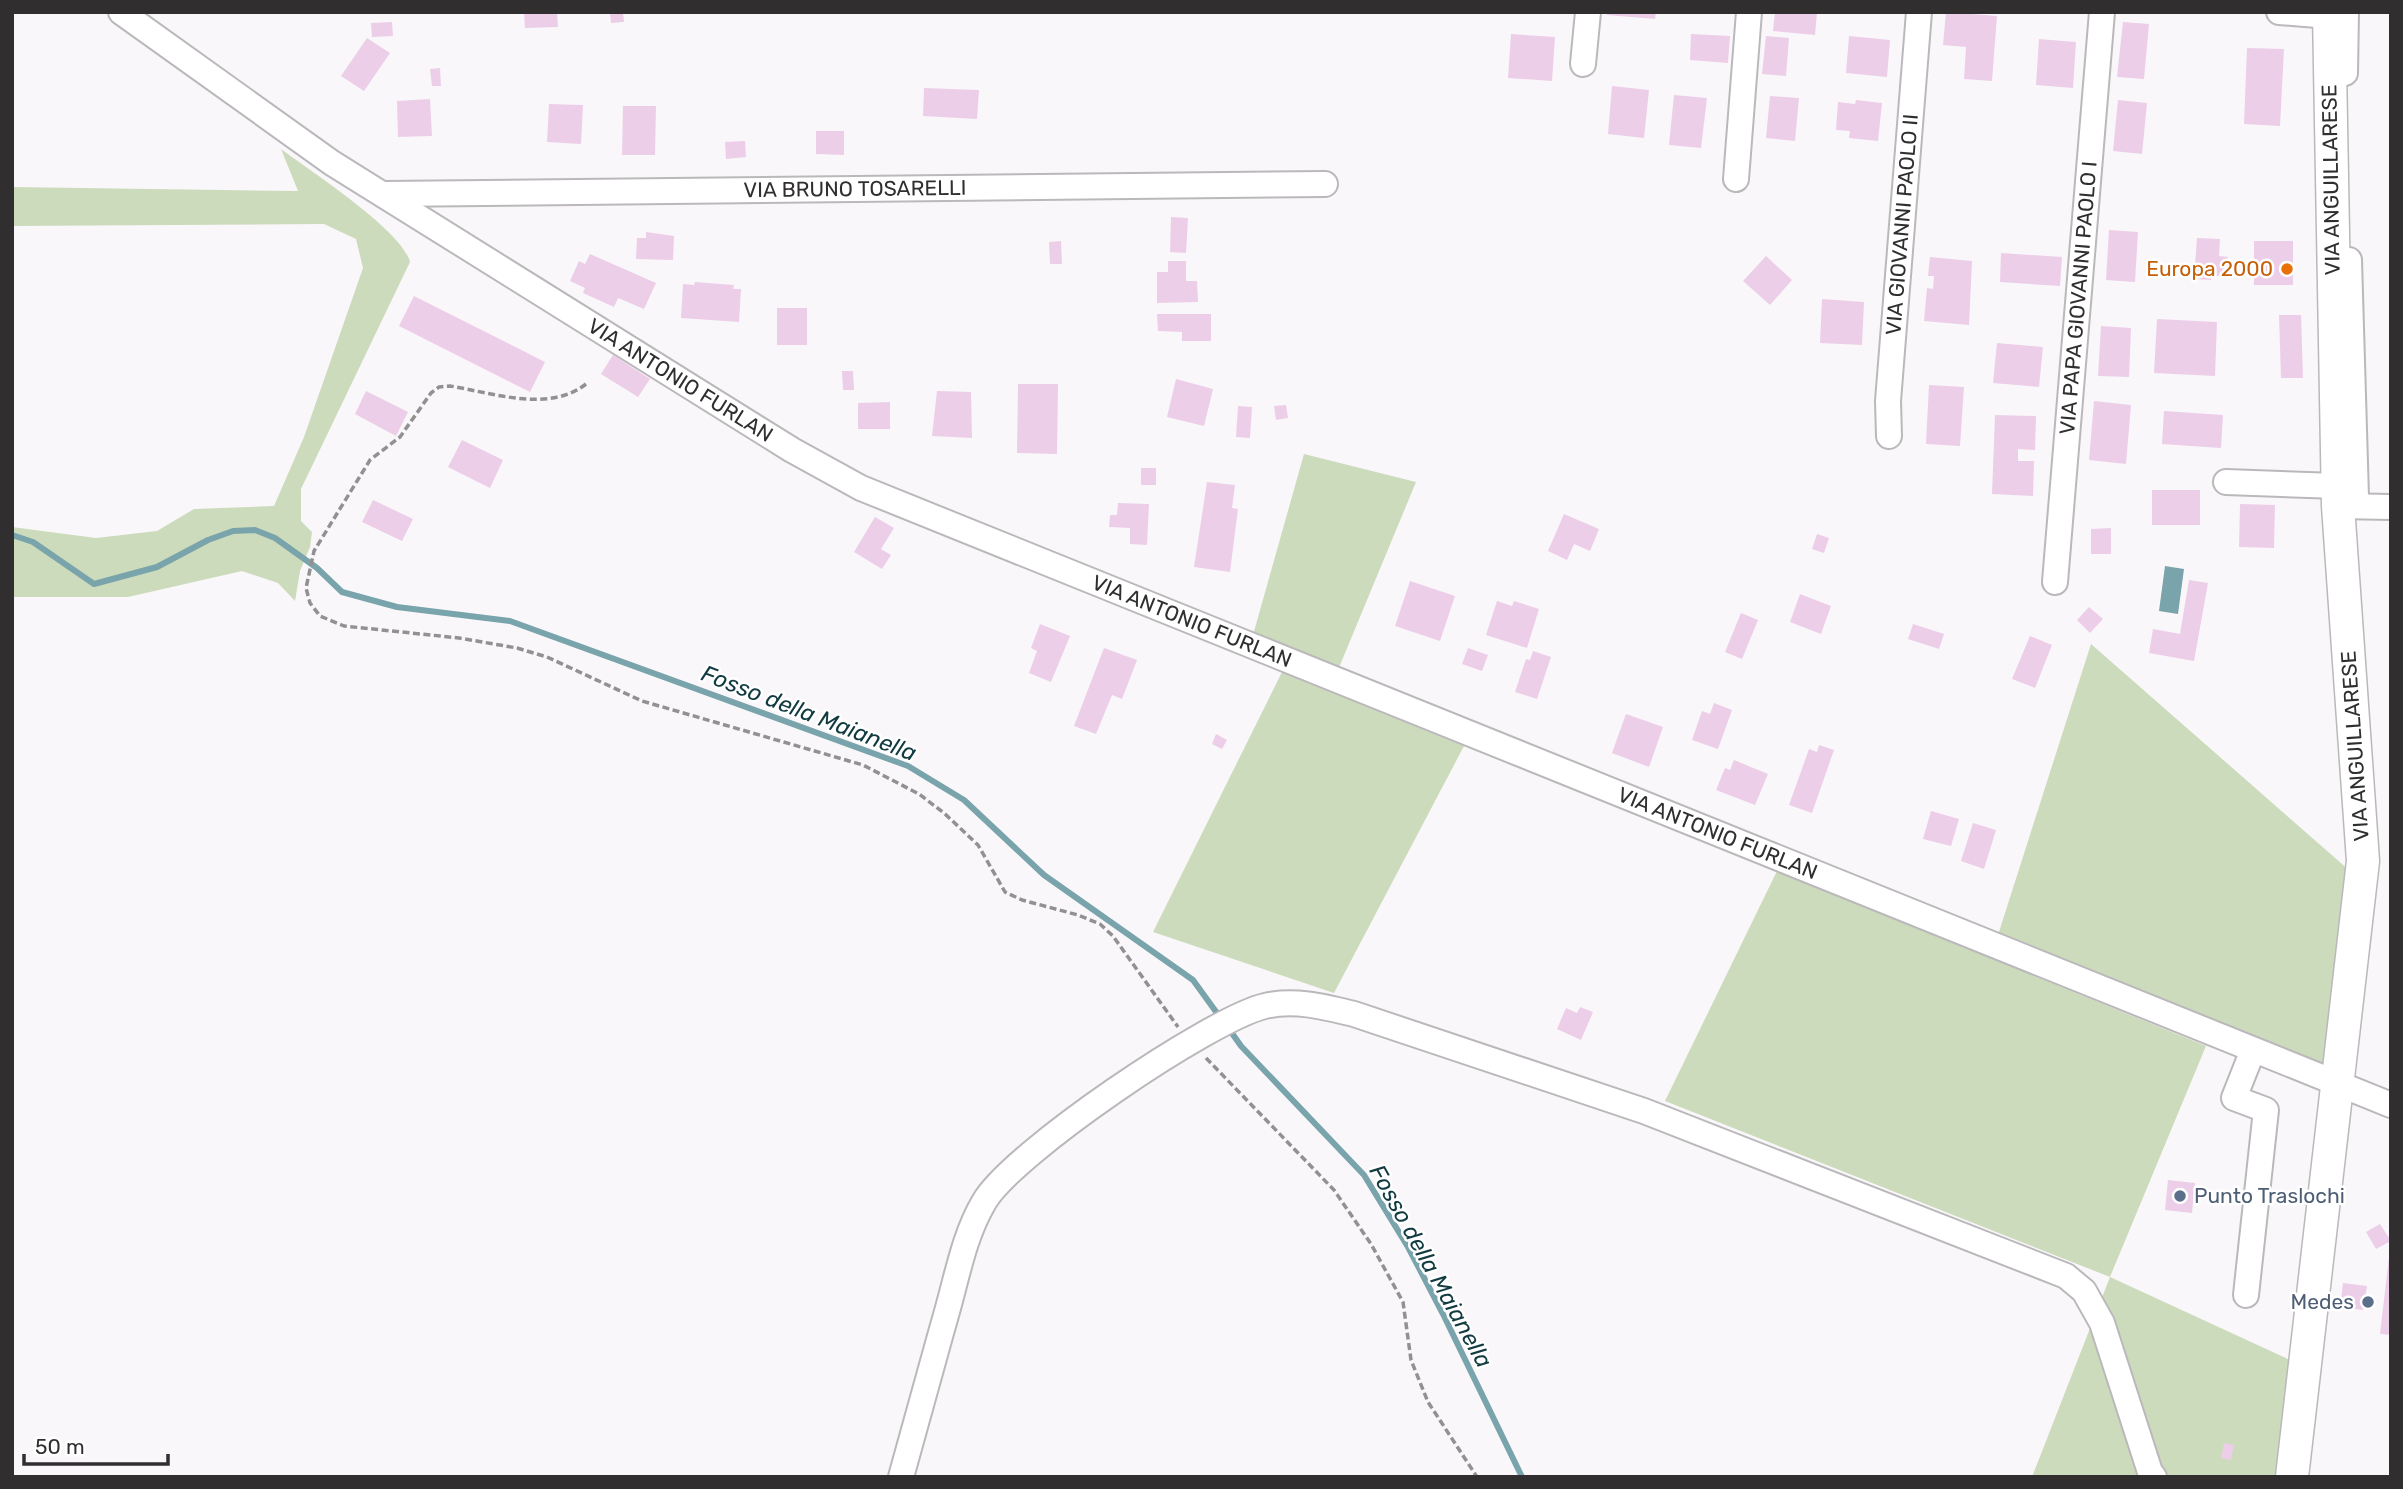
<svg xmlns="http://www.w3.org/2000/svg" width="2403" height="1489" font-family="Rubik,sans-serif">
<style>
.green{fill:#ccdbbb}
.water{fill:#79a4ab}
.lines{fill:none;stroke-linecap:round;stroke-linejoin:round}
.stream{stroke:#79a4ab;stroke-width:6}
.building{fill:#eccee8}
.minor-casing{stroke:#bbb8bb;stroke-width:28}
.major-casing{stroke:#bbb8bb;stroke-width:35}
.path{stroke:#939092;stroke-width:3.5;stroke-dasharray:7 3.5;stroke-linecap:butt}
.minor{stroke:#fff;stroke-width:24}
.major{stroke:#fff;stroke-width:32}
.food-dot{fill:#e8710a;stroke:#fff;stroke-width:2.5}
.service-dot{fill:#5c6f8a;stroke:#fff;stroke-width:2.5}
.labels{text-anchor:middle;stroke-width:5;stroke-linejoin:round;paint-order:stroke}
.street-label{font-size:21px;fill:#302e2f;stroke:#fff}
.food-label{font-size:21px;fill:#c56008;stroke:#fff;text-anchor:end}
.service-label{font-size:21px;fill:#4e5e75;stroke:#fff;text-anchor:start}
.water-label{font-size:23px;font-style:italic;fill:#113b41;stroke:#fff}
</style>
<rect width="100%" height="100%" fill="#faf7fa"/>
<g class="green">
<path d="M281,149C309,170 403,231 410,262L301,489V521L312,532L310,547L300,571L295,601L278,583L242,571L128,597H12V527L96,538L157,531L194,509L274,506L304,437L363,268L356,239L324,224L12,226V187L298,191Z"/>
<path d="M1304,454L1416,482L1338,670L1253,635Z"/>
<path d="M2091,644L2350,871L2328,1069L1998,935Z"/>
<path d="M1282,672L1464,746L1334,993L1153,932Z"/>
<path d="M1777,871L2206,1046L2110,1277L2290,1360L2278,1477H2032L2110,1277L1665,1101Z"/>
</g>
<path class="water" d="M2165,566L2184,569L2178,614L2159,611Z"/>
<g class="lines">
<g class="stream">
<path d="M12,535L33,542L94,584L157,567L208,540L233,531L255,530L275,538L317,568L342,592L397,607L510,621L908,766L964,800L1044,875L1193,980L1222,1020"/>
<path d="M1229,1029L1241,1046L1364,1175L1408,1247L1443,1314L1522,1477"/>
</g>
</g>
<g class="building">
<path d="M524,12H557L558,27L525,28Z"/>
<path d="M610,12H623L624,22L611,23Z"/>
<path d="M1607,12H1656L1655,19L1607,15Z"/>
<path d="M1775,12H1817L1815,35L1773,31Z"/>
<path d="M1946,12L1997,16L1992,81L1964,79L1966,47L1943,45Z"/>
<path d="M392,22L393,36L372,37L371,23Z"/>
<path d="M2123,22L2149,24L2144,79L2117,77Z"/>
<path d="M1511,34L1555,37L1552,81L1508,78Z"/>
<path d="M1691,34L1730,36L1728,63L1690,60Z"/>
<path d="M1766,36L1789,38L1786,76L1762,74Z"/>
<path d="M1849,36L1890,40L1887,77L1846,73Z"/>
<path d="M367,38L390,53L364,91L341,76Z"/>
<path d="M2039,39L2076,42L2073,88L2036,85Z"/>
<path d="M2247,48L2284,49L2280,126L2244,124Z"/>
<path d="M440,68L441,86H432L430,69Z"/>
<path d="M1612,86L1649,90L1644,138L1608,134Z"/>
<path d="M924,88L979,90L977,119L923,116Z"/>
<path d="M1674,95L1707,98L1701,148L1669,145Z"/>
<path d="M1770,96L1799,98L1795,141L1766,138Z"/>
<path d="M430,99L432,136L398,137L397,101Z"/>
<path d="M1856,100L1882,103L1878,141L1849,138L1850,131L1836,130L1838,102L1855,104Z"/>
<path d="M2118,100L2147,103L2142,154L2113,151Z"/>
<path d="M549,104L583,105L581,144L547,142Z"/>
<path d="M623,106H656L655,155H622Z"/>
<path d="M816,131H844V155L816,154Z"/>
<path d="M745,141L746,157L726,159L725,142Z"/>
<path d="M1171,217L1188,218L1186,253L1170,252Z"/>
<path d="M2109,230L2138,232L2135,282L2106,280Z"/>
<path d="M646,232L674,236L673,260L636,259L637,238H646Z"/>
<path d="M2197,238L2220,239L2219,256L2228,257L2226,276H2211V280L2194,279Z"/>
<path d="M1061,241L1062,264H1050L1049,242Z"/>
<rect x="2254" y="241" width="39" height="44"/>
<path d="M2001,253L2062,257L2060,286L2000,282Z"/>
<path d="M590,254L656,283L644,309L618,298L614,307L583,293L585,288L570,281L579,261L585,264Z"/>
<path d="M1766,256L1792,280L1770,305L1743,281Z"/>
<path d="M1930,257L1972,261L1969,325L1924,321L1927,288L1933,289L1934,276H1928Z"/>
<path d="M1168,261H1186V281H1197L1198,302L1157,303V272H1168Z"/>
<path d="M695,282L734,285L733,289H741L739,322L681,318L683,284L694,285Z"/>
<path d="M414,296L545,362L530,392L399,326Z"/>
<path d="M1822,299L1864,302L1862,345L1820,343Z"/>
<rect x="777" y="308" width="30" height="37"/>
<path d="M1157,314H1211V341H1182V332L1158,331Z"/>
<path d="M2279,315H2301L2303,378H2281Z"/>
<path d="M2157,319L2217,322L2215,376L2154,373Z"/>
<path d="M2101,326L2131,328L2129,377L2098,376Z"/>
<path d="M1997,343L2043,347L2039,387L1993,383Z"/>
<path d="M613,355L650,379L638,397L601,374Z"/>
<path d="M842,371H853L854,390H843Z"/>
<path d="M1176,379L1213,389L1204,426L1167,417Z"/>
<path d="M1018,384H1058L1057,454L1017,453Z"/>
<path d="M1929,385L1964,387L1960,446L1926,444Z"/>
<path d="M366,391L408,412L396,436L355,414Z"/>
<path d="M937,391L971,392L972,438L932,436Z"/>
<path d="M2094,401L2131,405L2126,464L2089,460Z"/>
<path d="M890,402V429H858V403Z"/>
<path d="M1286,405L1288,418L1276,420L1274,406Z"/>
<path d="M1238,406L1252,407L1250,438L1236,437Z"/>
<path d="M2164,411L2223,415L2221,448L2162,444Z"/>
<path d="M1995,415L2036,416L2035,450L2018,449V461H2034L2033,496L1992,494Z"/>
<path d="M462,440L503,460L490,488L448,467Z"/>
<rect x="1141" y="468" width="15" height="17"/>
<path d="M1207,482L1235,485L1232,508L1238,509L1230,572L1194,567Z"/>
<rect x="2152" y="490" width="48" height="35"/>
<path d="M373,500L413,519L402,541L362,522Z"/>
<path d="M1118,503L1149,504L1147,545L1130,544V528L1109,527L1110,515H1117Z"/>
<path d="M2240,504L2275,505L2274,548L2239,547Z"/>
<path d="M1564,514L1599,529L1590,551L1574,544L1567,560L1548,551Z"/>
<path d="M875,517L894,528L881,549L891,555L882,569L854,552Z"/>
<path d="M2111,528V554H2091V529Z"/>
<path d="M1817,534L1829,538L1824,553L1812,549Z"/>
<path d="M2189,580L2208,583L2194,661L2149,653L2153,629L2180,634Z"/>
<path d="M1410,581L1455,596L1440,641L1395,626Z"/>
<path d="M1800,594L1831,606L1821,634L1790,622Z"/>
<path d="M1497,601L1512,606L1514,601L1539,609L1527,648L1486,635Z"/>
<path d="M2089,607L2103,619L2090,633L2077,620Z"/>
<path d="M1741,613L1758,620L1742,659L1725,652Z"/>
<path d="M1040,624L1070,636L1051,682L1029,673L1037,651L1031,648Z"/>
<path d="M1913,624L1944,634L1939,649L1908,639Z"/>
<path d="M2030,636L2052,645L2035,688L2012,679Z"/>
<path d="M1104,648L1137,660L1122,699L1112,695L1096,734L1074,726Z"/>
<path d="M1468,648L1488,655L1482,671L1462,664Z"/>
<path d="M1533,651L1551,657L1537,699L1515,692L1526,659L1530,660Z"/>
<path d="M1714,703L1732,710L1718,749L1692,740L1702,711L1710,714Z"/>
<path d="M1626,714L1663,727L1649,767L1612,753Z"/>
<path d="M1216,734L1227,740L1222,749L1212,744Z"/>
<path d="M1819,745L1834,750L1812,813L1789,805L1809,749L1817,752Z"/>
<path d="M1734,760L1768,774L1755,805L1716,790L1725,768L1730,770Z"/>
<path d="M1931,811L1959,819L1951,846L1923,839Z"/>
<path d="M1973,823L1996,830L1984,869L1961,861Z"/>
<path d="M1580,1007L1593,1012L1581,1040L1557,1029L1566,1008L1577,1013Z"/>
<path d="M2168,1180L2195,1183L2192,1213L2165,1210Z"/>
<path d="M2380,1224L2391,1241L2376,1249L2366,1232Z"/>
<path d="M2389,1257H2391V1335L2380,1334Z"/>
<path d="M2343,1283L2367,1286L2363,1310L2340,1307Z"/>
<path d="M2224,1443L2234,1445L2231,1460L2221,1458Z"/>
</g>
<g class="lines">
<defs>
<g id="minor">
<path id="s1" d="M121,12L332,163L792,450L861,488L2391,1105"/>
<path d="M2279,12L2329,16"/>
<path d="M1583,64L1588,12"/>
<path d="M2345,73L2346,12"/>
<path d="M1736,179L1749,12"/>
<path id="s2" d="M384,194L1325,184"/>
<path d="M2349,260L2356,497"/>
<path id="s3" d="M1889,436L1888,401L1919,12"/>
<path d="M2226,482L2337,486"/>
<path d="M2338,506L2391,507"/>
<path id="s4" d="M2055,582L2102,12"/>
<path d="M2246,1295L2266,1110L2234,1098L2253,1050"/>
<path d="M901,1477C917,1420 932,1364 948,1308C958,1272 965,1234 984,1202C1011,1154 1210,1019 1265,1006C1295,999 1325,1007 1354,1014L1644,1111L2066,1276L2084,1291L2102,1323L2150,1472L2154,1477"/>
</g>
<path id="major" d="M2292,1477L2363,861L2338,506L2329,12"/>
</defs>
<use href="#minor" class="minor-casing"/>
<use href="#major" class="major-casing"/>
<g class="path">
<path d="M586,384C549,413 493,393 450,386L439,387L431,393L400,437L370,460L314,551L306,588L310,603L320,616L344,626L459,638L517,648L547,657L642,701L863,765L919,794L944,813L978,845L1005,892L1022,900L1078,915L1100,924L1113,936L1178,1027"/>
<path d="M1206,1058L1334,1190L1371,1244L1403,1302L1411,1360L1428,1402L1477,1477"/>
</g>
<use href="#minor" class="minor"/>
<use href="#major" class="major"/>
</g>
<circle class="food-dot" cx="2287" cy="269" r="7"/>
<g class="service-dot">
<circle cx="2180" cy="1196" r="7"/>
<circle cx="2368" cy="1302" r="7"/>
</g>
<g class="labels">
<g class="street-label">
<text transform="translate(2331 180) rotate(-91)" y="7">VIA ANGUILLARESE</text>
<text dy="7" stroke="none"><textPath href="#s2" startOffset="471">VIA BRUNO TOSARELLI</textPath></text>
<text dy="7" stroke="none"><textPath href="#s3" startOffset="212">VIA GIOVANNI PAOLO II</textPath></text>
<text dy="7" stroke="none"><textPath href="#s4" startOffset="285">VIA PAPA GIOVANNI PAOLO I</textPath></text>
<text dy="7" stroke="none"><textPath href="#s1" startOffset="670">VIA ANTONIO FURLAN</textPath></text>
<text dy="7" stroke="none"><textPath href="#s1" startOffset="1237">VIA ANTONIO FURLAN</textPath></text>
<text transform="translate(2355 746) rotate(-94)" y="7">VIA ANGUILLARESE</text>
<text dy="7" stroke="none"><textPath href="#s1" startOffset="1804">VIA ANTONIO FURLAN</textPath></text>
</g>
<g class="food-label">
<text x="2273" y="276">Europa 2000</text>
</g>
<g class="service-label">
<text x="2194" y="1203">Punto Traslochi</text>
<text x="2354" y="1309" text-anchor="end">Medes</text>
</g>
<g class="water-label">
<text transform="translate(809 713) rotate(21)" y="8">Fosso della Maianella</text>
<text transform="translate(1431 1266) rotate(61)" y="8">Fosso della Maianella</text>
</g>
</g>
<rect width="2403" height="1489" fill="none" stroke="#302e2f" stroke-width="28"/>
<path d="M24 1454v10h144v-10" fill="none" stroke="#302e2f" stroke-width="3.5"/>
<text x="35" y="1454" font-size="21" fill="#302e2f" stroke="#ffffff" stroke-width="5" paint-order="stroke">50 m</text>
</svg>
